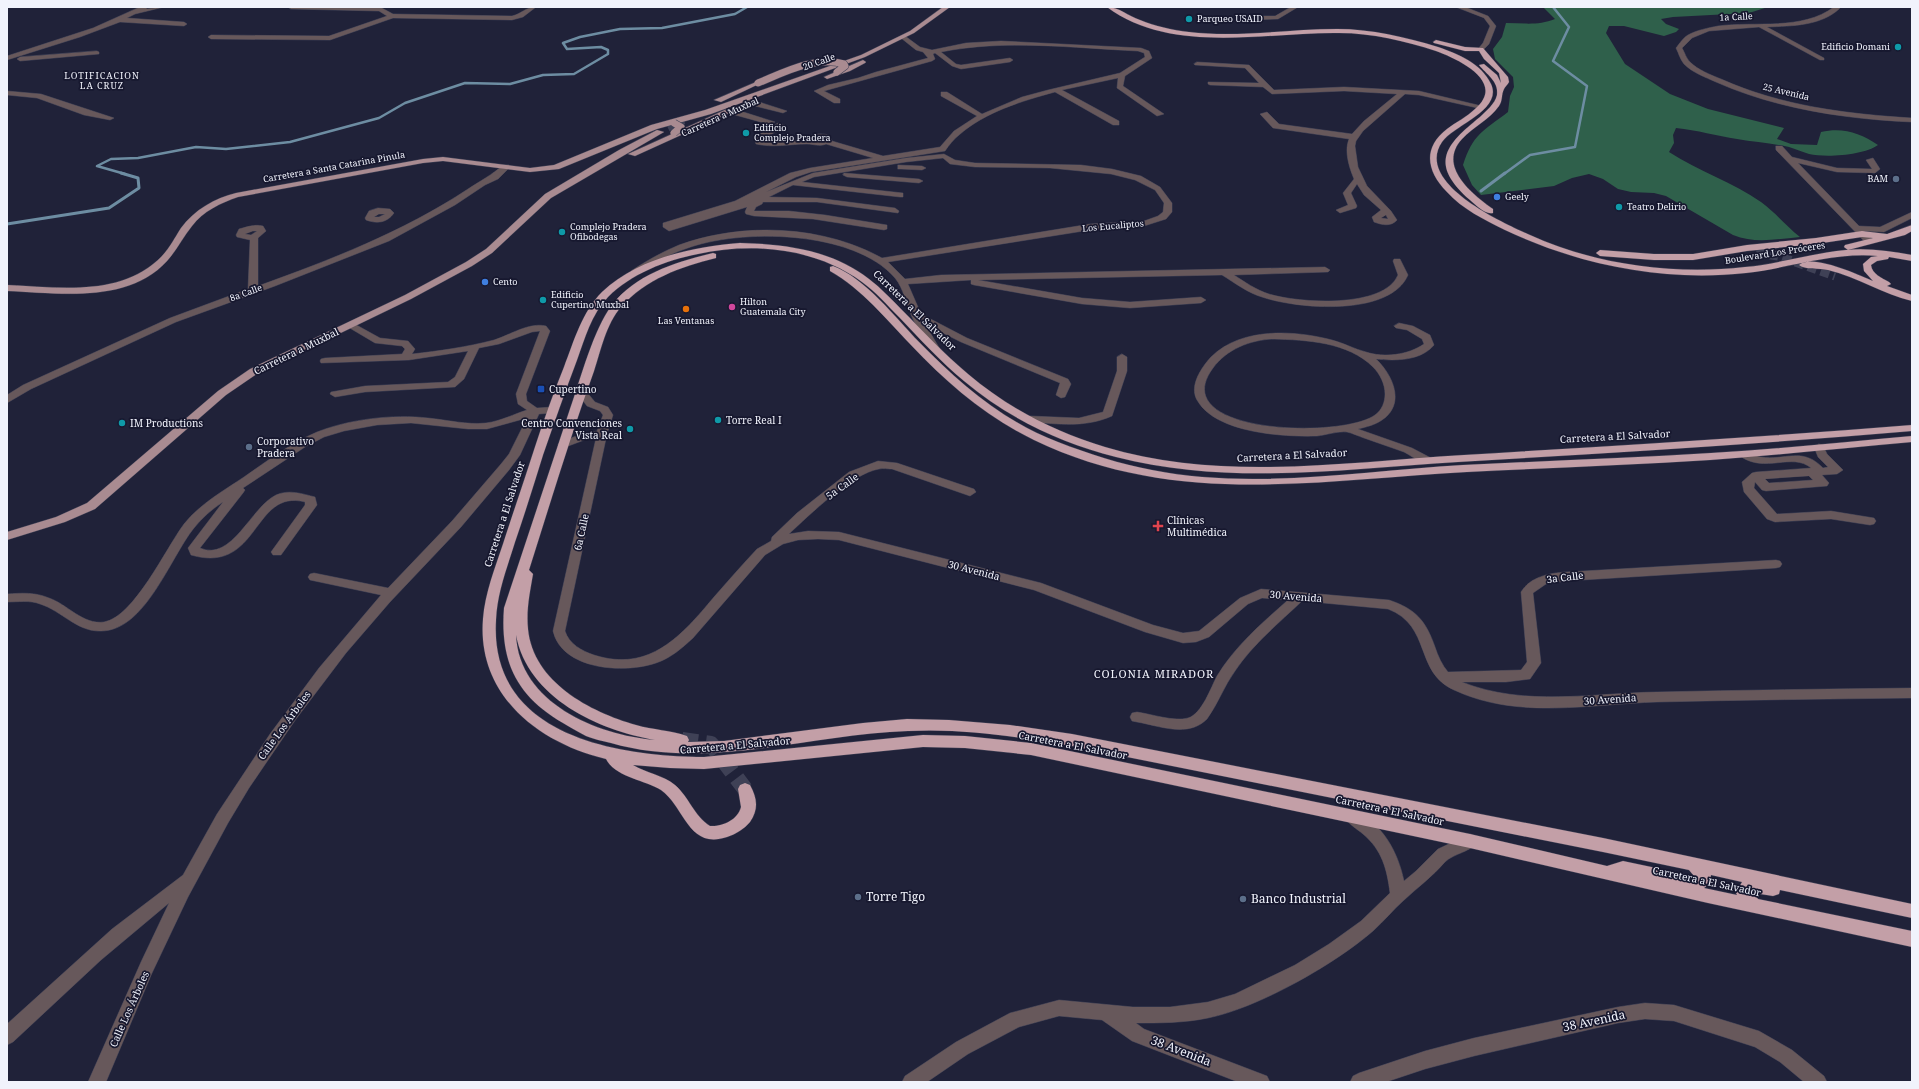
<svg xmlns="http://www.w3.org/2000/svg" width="1919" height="1089" font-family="'Noto Serif',serif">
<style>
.forest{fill:#2f604b}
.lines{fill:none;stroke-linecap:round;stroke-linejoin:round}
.stream-far1{stroke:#6d8da2;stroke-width:2.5}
.stream{stroke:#6d8da2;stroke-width:3}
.major-tunnel{stroke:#3f4156;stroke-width:7;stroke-dasharray:7 3.5;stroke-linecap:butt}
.highway-tunnel-far1{stroke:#3f4156;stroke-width:9;stroke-dasharray:9 4.5;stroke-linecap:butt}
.highway-tunnel{stroke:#3f4156;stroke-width:16;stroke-dasharray:16 8;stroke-linecap:butt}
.minor-casing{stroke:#3d3f54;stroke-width:1}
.major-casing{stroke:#3d3f54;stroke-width:1}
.highway-casing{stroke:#3d3f54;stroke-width:1}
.minor{fill:#67585b;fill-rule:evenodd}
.major{fill:#a98b91;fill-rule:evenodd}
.highway{fill:#c39fa7;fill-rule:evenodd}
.major-bridge-casing{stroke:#3d3f54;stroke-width:8;stroke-linecap:butt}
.major-bridge{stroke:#a98b91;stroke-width:7}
.culture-dot{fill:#0f9aa8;stroke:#17182f;stroke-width:1.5}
.service-dot{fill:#5c6f8a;stroke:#17182f;stroke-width:1.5}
.shop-dot{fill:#3f7fe0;stroke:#17182f;stroke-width:1.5}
.hotel-dot{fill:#d1479c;stroke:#17182f;stroke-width:1.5}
.food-dot{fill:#e8710a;stroke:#17182f;stroke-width:1.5}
.transit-dot{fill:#1a4fb4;stroke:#17182f;stroke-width:1.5}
.health-dot{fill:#e0444e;stroke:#17182f;stroke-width:1.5}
.labels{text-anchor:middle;stroke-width:3.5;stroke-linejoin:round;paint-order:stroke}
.far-street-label{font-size:9px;fill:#f1f3fc;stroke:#17182f}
.far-poi-label{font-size:9px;fill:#f1f3fc;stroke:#17182f;text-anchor:start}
.far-neighbourhood-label{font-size:9px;letter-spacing:1px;fill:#f1f3fc;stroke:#17182f}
.street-label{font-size:10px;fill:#f1f3fc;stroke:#17182f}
.poi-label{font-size:10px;fill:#f1f3fc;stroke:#17182f;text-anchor:start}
.neighbourhood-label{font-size:11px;letter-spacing:1px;fill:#f1f3fc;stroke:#17182f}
.near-poi-label{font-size:12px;fill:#f1f3fc;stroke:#17182f;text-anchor:start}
.near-street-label{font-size:12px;fill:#f1f3fc;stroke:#17182f}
</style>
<rect width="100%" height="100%" fill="#202239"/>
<path class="forest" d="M1543,7H1768L1749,13L1673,17L1661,19L1666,24L1679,29L1676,32L1664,36L1624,26H1609L1606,33L1625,64L1670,94L1708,109L1784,128L1777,139L1791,144L1817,145L1821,132C1843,127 1860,133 1878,145C1864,155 1827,158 1809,154C1802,152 1796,149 1789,147C1772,143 1754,142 1737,139C1717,136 1697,130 1676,128L1673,135L1674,143L1669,152C1698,171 1733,182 1761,202C1776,213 1786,226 1800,237C1777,239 1755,244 1733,235L1666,196L1654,193L1631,192L1618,189L1603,179L1589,174L1572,178L1554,186L1481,195L1472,185L1463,165C1473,134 1483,131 1508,112L1510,96L1514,87L1513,77L1495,59L1493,49L1502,37L1506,23C1523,23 1538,26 1555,19Z"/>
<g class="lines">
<g class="stream-far1">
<path d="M125,174L97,166L111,159L138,158L196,147L226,149L290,142L379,118L405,103L465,83L510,84L543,75L574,74L608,54V50L601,47L567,49L563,43L580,37L620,29L662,28L735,14L747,7"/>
<path d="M1504,174L1530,155L1575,147L1587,86L1553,61L1569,27L1553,7"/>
</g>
<g class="stream">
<path d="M1481,191L1505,173"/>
<path d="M7,224L109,208L139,188L138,178L121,173"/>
</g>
<path class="major-tunnel" d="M668,128L687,119"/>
<path class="highway-tunnel-far1" d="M1756,253L1778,256L1835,276"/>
<path class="highway-tunnel" d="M682,740L711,744L745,789"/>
<defs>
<g id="minor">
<path d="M140,7H148L146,9L164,7L135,14L127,18L184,22L187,24L184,26L120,22L80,37L7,60V56L93,28Z"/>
<path d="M288,7H380L393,14L512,16C521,14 526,7 536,7L523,17L512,20L393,18L330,40L211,39L208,37L211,35L329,36L387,16L379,11L291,9Z"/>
<path d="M1291,7H1298L1278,19L1248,20L1245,18L1248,16H1275Z"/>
<path d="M1456,7H1465L1488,16L1496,26L1489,44L1483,50L1478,49L1483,43L1490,26L1484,18Z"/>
<path d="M1834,7H1841C1823,26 1792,26 1767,27L1824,58V60H1820L1759,27L1709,31L1692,38L1682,48C1685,53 1686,58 1690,62C1698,70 1711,75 1721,79C1781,106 1847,114 1912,118V122C1846,119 1777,109 1716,82C1705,77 1693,73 1684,64C1680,59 1679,54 1676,48C1679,44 1684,37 1688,35C1697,30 1708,28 1718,26C1755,21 1802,31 1834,7Z"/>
<path d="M901,36H905L920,47L932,50L966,43L1001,41L1141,48L1149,51L1152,58L1125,76L1123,86L1164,114L1157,116L1117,88L1118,78L1062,90L1119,121V125H1113L1055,92C1022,101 985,112 959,135C954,139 949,145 945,151L811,172L796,177L766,192L813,173L906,158L944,154L955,160L975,163L1081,165L1112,169L1141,176L1160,187L1172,203V212L1166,219L1144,226L1090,230L888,262L905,279L941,275L1325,267L1330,270L1328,272L1234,275C1245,282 1256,290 1269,294C1298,303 1384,309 1398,275L1393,261L1394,259H1400L1408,275C1390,317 1297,309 1262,297C1248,293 1235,283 1222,275L978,280L1082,298L1130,302L1201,297L1206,300L1201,303L1130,308L1082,304L974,285L971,284V280L908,284L921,314L967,338L1068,379L1071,384L1065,397L1061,398L1056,395L1060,383L961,342L925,324L940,349L938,351H932C924,340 917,329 912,317C906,304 904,289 895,278C854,230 740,228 685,249C676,252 668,256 660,260C652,265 645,272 637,275C634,276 634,276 631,275V271C646,261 662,252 679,245C743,222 822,225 882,258L1090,224L1144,221L1158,216L1163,212L1164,203L1155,190L1135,180L1111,174L1050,168L975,167L950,164L943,158L906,162L814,177L802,182L903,193V197H900L793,185L769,197L817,198L895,208L899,211L898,213L817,202H763L762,204L756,207L754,211H789L825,215L887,225V229L884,230L813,219L754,216L746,214L745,212L747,207L669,231L663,227V223L735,201L790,173L810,168L873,158L826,144C819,147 814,144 807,144C790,144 773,148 756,144L754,139L755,137L778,123L785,125L762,141L805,140L806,137C814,134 820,133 829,135L832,141L883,156L940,147L954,131L977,116L941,96V92H947L982,114L1022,97L1048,90L1120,73L1145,57L1144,53L1138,51C1073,48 1005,39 941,52L956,64L961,65L1010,58L1013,60L1010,62L961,69L952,66L935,53L933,54L935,59L932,61L824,91L840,99V103H834L814,91L828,85L858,78L876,72L928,58L923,52L916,50L901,38ZM818,138L823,139L824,140L819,142L813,140Z"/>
<path d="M97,51L99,52V54L20,61L17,59L20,57Z"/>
<path d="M1197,62L1249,65L1274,90L1344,87L1419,91L1486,107L1482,109L1419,95L1405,94L1363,131L1356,141L1355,146L1358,167L1367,186L1391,211L1397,220C1391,227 1382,225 1374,222L1372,217L1381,210L1364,195L1357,184L1351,193L1357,206L1356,208L1340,213L1336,210L1348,205L1343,193L1354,179C1349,167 1344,151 1349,139L1273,128L1260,114L1267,112L1279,124L1352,134L1364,121L1397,94L1344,91L1272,94L1263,87L1210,85L1208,84V82L1259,83L1245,68L1195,65L1194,64ZM1386,215L1388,219L1381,218Z"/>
<path d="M7,91L41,94L114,118L110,120L84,115L37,98L7,95Z"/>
<path d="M747,100H753L787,111L783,113L747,104Z"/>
<path d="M728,109H734L775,122L768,124L728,113Z"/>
<path d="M1776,146H1782L1792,157L1837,168L1872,169L1866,160L1873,158L1880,169L1875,173L1837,172L1798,163L1859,226L1880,227L1912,212V218L1884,232L1864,231L1873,241L1872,243H1866L1776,150Z"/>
<path d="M503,165H509L510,167L498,179L485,185L455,205L389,241L275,286L176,322L31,389L7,403V395L23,385L170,318L248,289L250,240L237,237L236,235L239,229C247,227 254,224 263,226L266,231L258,238V286C330,260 403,232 468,189C480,181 492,175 503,165ZM253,231H257L251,235L245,234Z"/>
<path d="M898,165L922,166L926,168L922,170L901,169H898Z"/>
<path d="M844,173L919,179L923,181L919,183L847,177L843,175Z"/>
<path d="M378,208L390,209L394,213C387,223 377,224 366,220L365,218L369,211ZM379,214H385L379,217H374Z"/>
<path d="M351,322L380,338L408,341L415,349L412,354C439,351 467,347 494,340C510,335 529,322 546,326L550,331L526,394L527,401L537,408L552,407L557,410L552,413L539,414L520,455L509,470L461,527L390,602L346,653L296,719L249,788L228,823L188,897L152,973L106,1082H88L141,962L169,903L101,960L13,1042L7,1045V1024L112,929L183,875L217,814L270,734L319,668L381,595L310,580L308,577L310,574L314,573L388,588L452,521L501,464L509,454L527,418L487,429H468L411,423L377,425L344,431L324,437L305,447L243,488L245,490L243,493L200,548C232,562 251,507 276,495C289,489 303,494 315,497L317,505L281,555H273L271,552L305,505V502C252,488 260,575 191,555L188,548L223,502C212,509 202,518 194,528C170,558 145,631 101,631C77,632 62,611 40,604C30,600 18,602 7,602V594C22,593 35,592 49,598C67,604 83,625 104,622C134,617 166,548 184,524C200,504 223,491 244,477C267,461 291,443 317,432C350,419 393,414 428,418C448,420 467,425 486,423C501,421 514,414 527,410L518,404L516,394L540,331L532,332L499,344L479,348L464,379L455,387L365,392L335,397L330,394L331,392L365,386L448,382L455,377L468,351L409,360L321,363L320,361L321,359L325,358L402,354L405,349L402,346L375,343L348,327L346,325L348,323Z"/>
<path d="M1399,323L1413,326L1430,335L1434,345C1421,361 1395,361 1376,359C1393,375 1406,404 1382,420C1375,425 1366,427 1358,429L1412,448L1431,458L1433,460L1431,462C1421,465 1412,456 1404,452C1391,447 1377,443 1364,438C1358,436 1352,433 1347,432C1338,431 1326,435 1317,436C1283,437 1215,433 1197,400C1189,386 1201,368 1211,357C1241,327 1294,330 1332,340C1344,343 1354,349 1366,352C1384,358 1408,355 1424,344L1422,339L1407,330L1396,328L1394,326ZM1273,339C1307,340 1348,342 1373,367C1380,374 1385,384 1385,394C1385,402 1382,410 1375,415C1342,439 1164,434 1213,368C1227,349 1250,340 1273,339Z"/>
<path d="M1122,354L1127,357V371L1112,416C1085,428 1059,424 1030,422L1025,419L1030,416L1079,418L1103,412L1117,371V357Z"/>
<path d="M581,389L585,390L595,402L608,407L613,415L607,434L565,631C569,644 582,651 594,655C650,673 682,635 714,597C728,581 742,565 757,549L771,541L772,537L797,513L849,472L878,461L897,463L974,489L976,492L970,496L892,469C888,469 883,468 879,469C853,473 809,515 789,534L808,531L839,532L1041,583L1153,625L1183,633L1199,631L1240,598L1261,589L1389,600C1416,609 1426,621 1435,647C1438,656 1442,665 1448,672L1521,670L1527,662L1521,592C1530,577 1549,573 1566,572L1776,560L1780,561L1782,564L1780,567L1776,568L1566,581L1546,584L1533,593L1541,663L1530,679L1506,682H1462C1525,707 1592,693 1657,692C1742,690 1827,689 1912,688V698C1827,699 1742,700 1657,702C1590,704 1518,720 1454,690C1414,672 1432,626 1388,609L1302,601C1279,623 1253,644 1235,671C1224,686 1218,704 1207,719C1188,738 1160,726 1137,722L1132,721L1130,717L1132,713L1137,712C1151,714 1175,722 1188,718C1202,714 1211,687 1217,676C1235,646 1262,623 1288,600L1262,598L1248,604L1209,637L1196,642L1183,643L1145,632L1034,590L839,540L818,539L798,540L783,544L765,555L693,638C682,648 671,658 656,663C624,674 562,670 553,631L596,438L587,439L563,448L558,445L559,443L581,434L597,431L603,415L600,411L587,406L576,392Z"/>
<path d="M1819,444L1823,445L1827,454L1843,470L1837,474L1822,475L1829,483L1827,486L1766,491L1762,490L1755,482L1754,488L1777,514L1831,511L1874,518L1876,521L1874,524L1870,525L1831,519L1775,522L1767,519L1744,492L1742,482L1752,473L1756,472L1811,468C1792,452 1765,474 1740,456L1738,454L1740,452C1748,449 1753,456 1761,457C1785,461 1802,446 1823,468L1828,467L1818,457L1814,447ZM1809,476L1813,480L1769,483L1765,479Z"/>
<path d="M1352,811C1382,821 1398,852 1404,881L1416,871L1438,849L1470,834L1475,836L1478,841C1472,852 1454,853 1445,862C1432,877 1418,887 1403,901C1393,910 1384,921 1373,931C1335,964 1258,1008 1208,1018C1184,1023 1160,1023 1136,1023L1144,1029L1267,1076L1270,1082H1238L1132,1041L1102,1020L1059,1016L1019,1027L968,1054L927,1082H902L905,1076L956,1042L1010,1013L1059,1000L1133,1007H1170L1208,1002L1235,994L1295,965L1329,944L1361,921L1390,893C1387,869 1382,850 1363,834C1357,829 1348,824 1345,817L1347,813Z"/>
<path d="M1645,1003L1674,1005L1759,1031L1792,1050L1824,1076L1827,1082H1804L1780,1062L1755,1047L1674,1021L1645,1019L1618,1023L1474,1056L1425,1069L1386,1082H1350L1353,1076L1359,1073L1425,1051L1474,1038L1618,1007Z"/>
</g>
<g id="major">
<path d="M943,7H950L914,33L865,57L711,114L657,129L559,169L530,172L443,161L423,163L238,197C221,203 203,211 192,226C183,237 177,250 167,261C128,304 59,293 7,291V285C58,287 117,297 158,260C168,251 174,239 181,228C194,210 215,198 236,193L423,159L443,157L530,168L554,165L651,125L705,110L861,55L910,31Z"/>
<path d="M863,60L866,62L865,63L850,71L827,79L824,77Z"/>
<path d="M756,82L761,83L721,102L714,100Z"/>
<path d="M727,109L734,111L635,156L628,154Z"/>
<path d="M657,130L664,132L551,198L492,253L472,266L411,299L258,373L226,395L95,509L65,522L7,540V532L56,517L87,503L218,391L250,369L405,295L466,262L486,249L545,194L619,150Z"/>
</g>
<g id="highway">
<path d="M1107,7C1119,7 1128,16 1140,20C1155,26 1172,30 1189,32C1238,38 1288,29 1337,29C1371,29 1405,37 1438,47C1458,54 1481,63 1491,84C1503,110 1454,125 1442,142C1414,183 1503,223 1530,235C1596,265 1674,275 1745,267C1779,264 1812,253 1846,250C1868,248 1890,251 1912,255V261L1889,257L1888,259L1877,261L1871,265C1872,274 1882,278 1889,282L1891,284L1887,286L1912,295V301C1883,294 1857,277 1828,270C1820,268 1804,270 1799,265C1811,253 1859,275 1873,281L1864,271L1863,264L1871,257L1878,256C1833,252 1790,268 1746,273C1663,282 1579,265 1505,230C1485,220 1462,209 1447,192C1427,172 1422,148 1447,129C1456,122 1467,117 1475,109C1507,82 1458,59 1436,51C1405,41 1372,33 1339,33C1265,32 1171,55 1107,7Z"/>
<path d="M1436,40L1465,47L1483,48L1508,77L1509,82C1508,84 1505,87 1504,89C1501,95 1503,100 1499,106C1489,120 1473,127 1462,139C1437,166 1472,194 1493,209V213C1485,215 1476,205 1470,200C1429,164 1445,145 1480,117C1486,111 1495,104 1497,95C1499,81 1486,74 1479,65L1484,64L1497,75L1501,83L1499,73L1484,59L1479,51H1465L1434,43L1433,42Z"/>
<path d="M1912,225V231L1905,235L1848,250L1844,247L1845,245L1873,238L1862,237L1816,244L1747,251L1693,260H1654L1600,256L1596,253L1600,250L1654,254H1693L1747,245L1816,238L1862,231L1887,234Z"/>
<path d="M740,243C785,244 832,250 869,279C881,288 891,299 901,309C923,331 944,354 968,374C1008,408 1055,432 1105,447C1221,482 1345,462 1464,455C1613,446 1763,437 1912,425V431C1761,444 1609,453 1458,462C1344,469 1229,486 1116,457C1060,443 1008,418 964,381C940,361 920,339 899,317C887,305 876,292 862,282C816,248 753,242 698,254C666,260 631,274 608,297C591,315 585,338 577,360C565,392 554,423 543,455C534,484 525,513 515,542C507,568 497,593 496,620C489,736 616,756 704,757L923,735L965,736L1031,743L1470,834L1607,866L1623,861L1694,876L1689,870L1603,852L1072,746C1018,737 963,728 908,731C809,734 709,771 611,743C603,741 593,739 586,736C578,732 570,727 563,723C516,696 500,661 504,608C526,542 548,475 570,409C580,380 594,328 612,305C636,274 676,262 713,253L716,254V258C680,267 646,279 621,307C606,324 601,350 594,371C570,437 550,504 529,570L533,574C530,592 526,610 528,629C533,682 590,712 636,725C653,730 670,730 687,736L689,740L688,742L724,741L863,723L907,719L949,720L1010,725L1072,734L1603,838L1912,904V918L1780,890L1779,894L1773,896L1754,893L1758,899L1912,931V947L1708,903L1470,848L1031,755L965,748L923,747L704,769L670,768L633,765C646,773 663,775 675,785C689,797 694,816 710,826C722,827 738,820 741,807L738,789L740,785L745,783L750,785C757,798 759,809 750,822C744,829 736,834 727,837C688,850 685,807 661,790C645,780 615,777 606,759C538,743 477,695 483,619C485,593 495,568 503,544C513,513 524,481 534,450C543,422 553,394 564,367C574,341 582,312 602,292C638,258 692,247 740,243ZM516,635C528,698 598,730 655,740C597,735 519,703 516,635ZM1711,875L1742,882L1736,893L1737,895L1704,888L1709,884Z"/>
<path d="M833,266C865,278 895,317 919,342C960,384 1003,421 1058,442C1089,454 1120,464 1152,470C1252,490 1362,471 1463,465C1545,461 1628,458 1711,453C1778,449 1845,442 1912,436V442C1845,448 1777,455 1710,460C1629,465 1548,468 1467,472C1317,480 1175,508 1034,440C985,416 948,384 911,345C886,319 862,289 830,271V267Z"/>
</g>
</defs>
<use href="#minor" class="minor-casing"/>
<use href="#major" class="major-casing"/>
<use href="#highway" class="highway-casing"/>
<use href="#minor" class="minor"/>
<use href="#major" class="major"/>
<use href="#highway" class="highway"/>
<defs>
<g id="major-bridge">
<path d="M758,83C785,72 814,56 844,64L845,66L837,72"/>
<path d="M674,123L681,127L674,133"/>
</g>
</defs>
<use href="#major-bridge" class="major-bridge-casing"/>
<use href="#major-bridge" class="major-bridge"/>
</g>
<g class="culture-dot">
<circle cx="1189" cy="19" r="4"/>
<circle cx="1898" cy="47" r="4"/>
<circle cx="746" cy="133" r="4"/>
<circle cx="1619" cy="207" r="4"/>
<circle cx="562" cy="232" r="4"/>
<circle cx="543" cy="300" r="4"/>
<circle cx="718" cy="420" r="4"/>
<circle cx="122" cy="423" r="4"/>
<circle cx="630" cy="429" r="4"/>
</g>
<g class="service-dot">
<circle cx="1896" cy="179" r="4"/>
<circle cx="249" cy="447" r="4"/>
<circle cx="858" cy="897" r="4"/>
<circle cx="1243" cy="899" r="4"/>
</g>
<g class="shop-dot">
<circle cx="1497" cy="197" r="4"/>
<circle cx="485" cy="282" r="4"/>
</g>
<circle class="hotel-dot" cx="732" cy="307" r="4"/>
<circle class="food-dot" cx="686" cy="309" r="4"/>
<rect class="transit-dot" x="537" y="385" width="8" height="8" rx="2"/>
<path class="health-dot" d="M1156 520h4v4h4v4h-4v4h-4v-4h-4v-4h4z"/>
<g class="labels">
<g class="far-street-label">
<text transform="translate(1736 17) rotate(-3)" y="3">1a Calle</text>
<text transform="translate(819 62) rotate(-20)" y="3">20 Calle</text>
<text transform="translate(1786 92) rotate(13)" y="3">25 Avenida</text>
<text transform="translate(720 117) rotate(-24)" y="3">Carretera a Muxbal</text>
<text transform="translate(334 167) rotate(-10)" y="3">Carretera a Santa Catarina Pinula</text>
<text transform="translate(1113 226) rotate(-5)" y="3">Los Eucaliptos</text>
<text transform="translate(1775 253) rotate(-9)" y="3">Boulevard Los Próceres</text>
<text transform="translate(246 293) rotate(-20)" y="3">8a Calle</text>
</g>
<g class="far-poi-label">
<text x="1197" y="22">Parqueo USAID</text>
<text x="1890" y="50" text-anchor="end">Edificio Domani</text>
<text x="754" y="131">Edificio<tspan x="754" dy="10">Complejo Pradera</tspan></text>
<text x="1888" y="182" text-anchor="end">BAM</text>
<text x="1505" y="200">Geely</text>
<text x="1627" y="210">Teatro Delirio</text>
<text x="570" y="230">Complejo Pradera<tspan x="570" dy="10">Ofibodegas</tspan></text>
<text x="493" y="285">Cento</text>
<text x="551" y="298">Edificio<tspan x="551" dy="10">Cupertino Muxbal</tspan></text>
<text x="740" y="305">Hilton<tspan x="740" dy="10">Guatemala City</tspan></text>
<text x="686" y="324" text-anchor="middle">Las Ventanas</text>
</g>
<g class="far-neighbourhood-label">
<text x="102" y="79">LOTIFICACION<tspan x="102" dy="10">LA CRUZ</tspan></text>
</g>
<g class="street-label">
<text transform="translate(915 310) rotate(44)" y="4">Carretera a El Salvador</text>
<text transform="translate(296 351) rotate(-26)" y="4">Carretera a Muxbal</text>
<text transform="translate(1615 436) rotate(-3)" y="4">Carretera a El Salvador</text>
<text transform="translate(1292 455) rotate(-3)" y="4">Carretera a El Salvador</text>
<text transform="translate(842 486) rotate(-36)" y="4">5a Calle</text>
<text transform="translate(504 514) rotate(-72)" y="4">Carretera a El Salvador</text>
<text transform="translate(581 532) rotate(-78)" y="4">6a Calle</text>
<text transform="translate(974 570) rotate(14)" y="4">30 Avenida</text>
<text transform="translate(1565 577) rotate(-7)" y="4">3a Calle</text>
<text transform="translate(1296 596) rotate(5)" y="4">30 Avenida</text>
<text transform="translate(1610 699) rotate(-4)" y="4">30 Avenida</text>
<text transform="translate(284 725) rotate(-54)" y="4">Calle Los Árboles</text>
<text transform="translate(735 745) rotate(-5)" y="4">Carretera a El Salvador</text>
<text transform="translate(1073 745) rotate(11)" y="4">Carretera a El Salvador</text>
<text transform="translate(1390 810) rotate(12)" y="4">Carretera a El Salvador</text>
<text transform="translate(1707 881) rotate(12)" y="4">Carretera a El Salvador</text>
<text transform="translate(129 1009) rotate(-66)" y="4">Calle Los Árboles</text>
</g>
<g class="poi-label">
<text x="549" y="393">Cupertino</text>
<text x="726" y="424">Torre Real I</text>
<text x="130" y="427">IM Productions</text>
<text x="622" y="427" text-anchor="end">Centro Convenciones<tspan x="622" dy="12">Vista Real</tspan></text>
<text x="257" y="445">Corporativo<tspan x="257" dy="12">Pradera</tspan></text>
<text x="1167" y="524">Clínicas<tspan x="1167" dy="12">Multimédica</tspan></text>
</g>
<g class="neighbourhood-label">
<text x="1154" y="678">COLONIA MIRADOR</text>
</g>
<g class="near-poi-label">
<text x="866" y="901">Torre Tigo</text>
<text x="1251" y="903">Banco Industrial</text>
</g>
<g class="near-street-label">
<text transform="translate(1594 1021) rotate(-12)" y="4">38 Avenida</text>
<text transform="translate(1181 1051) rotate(21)" y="4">38 Avenida</text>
</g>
</g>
<rect width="1919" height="1089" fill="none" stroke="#f1f3fc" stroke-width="16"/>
</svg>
